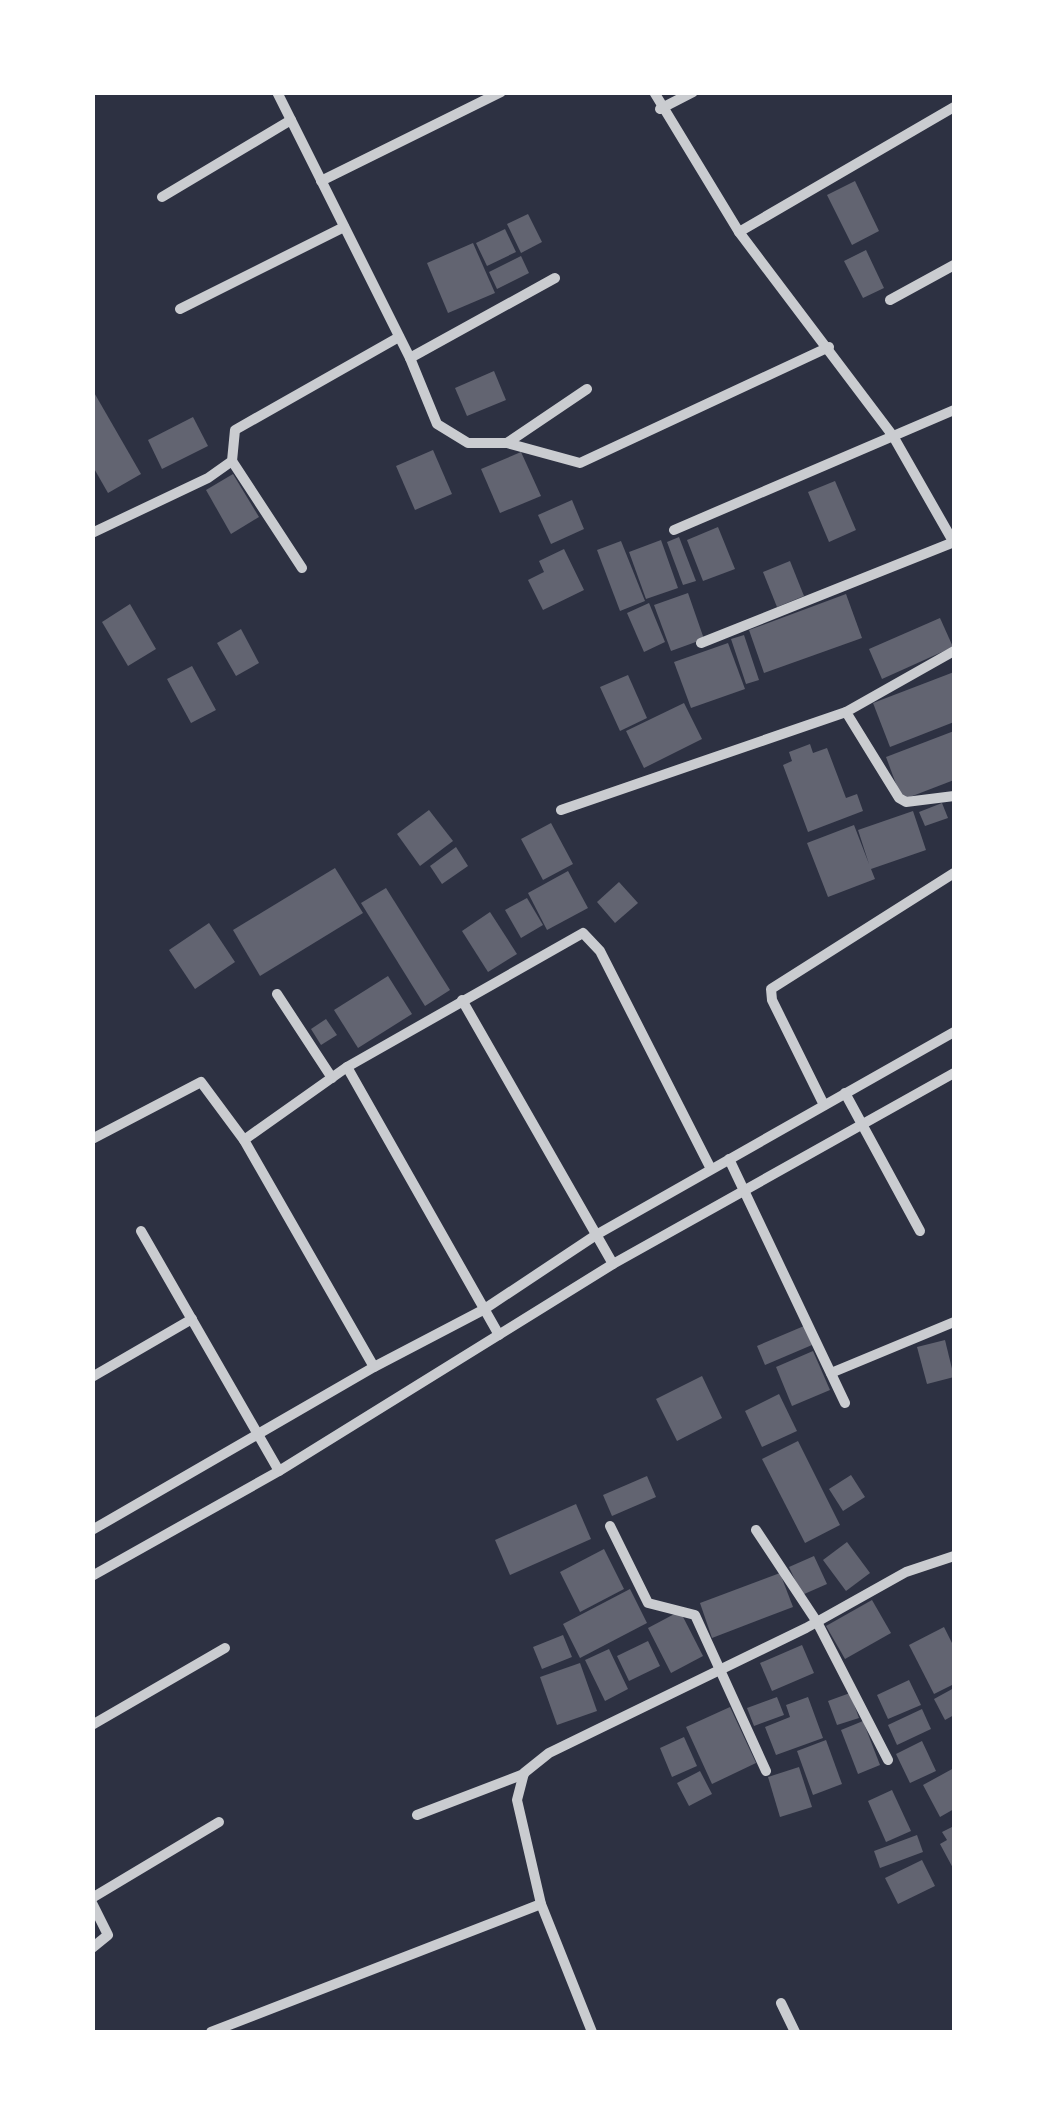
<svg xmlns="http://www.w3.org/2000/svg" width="1047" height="2125" font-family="Mulish,sans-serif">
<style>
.building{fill:#626471}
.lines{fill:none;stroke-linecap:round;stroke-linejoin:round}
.minor{stroke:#caccd0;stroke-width:10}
</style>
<rect width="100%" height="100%" fill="#2d3142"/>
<g class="building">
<path d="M855,181L879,231L852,245L827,195Z"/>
<path d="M528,214L542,242L521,253L507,224Z"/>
<path d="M505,229L516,252L487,266L476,243Z"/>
<path d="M473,243L495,293L448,313L427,263Z"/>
<path d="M866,250L884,288L863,298L844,261Z"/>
<path d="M521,256L529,273L497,289L489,272Z"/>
<path d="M494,371L506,400L467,416L455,388Z"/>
<path d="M92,389L141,474L108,493L92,465Z"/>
<path d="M193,417L208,446L162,469L148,440Z"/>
<path d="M433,450L452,494L415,510L396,466Z"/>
<path d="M521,452L541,496L500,513L481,469Z"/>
<path d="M233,474L259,517L231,534L206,490Z"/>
<path d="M835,481L856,530L829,542L808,492Z"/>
<path d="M572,500L584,529L551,544L538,515Z"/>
<path d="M718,527L735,569L703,581L687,540Z"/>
<path d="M679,537L696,581L683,585L667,542Z"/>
<path d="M661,540L678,588L646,599L629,552Z"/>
<path d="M621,541L645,601L620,611L597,550Z"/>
<path d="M564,549L584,590L543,610L528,580L544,572L539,561Z"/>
<path d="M790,561L804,596L777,607L763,572Z"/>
<path d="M688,593L704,639L671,651L654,605Z"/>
<path d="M846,594L862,638L764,673L749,630Z"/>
<path d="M649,603L665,642L644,652L627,613Z"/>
<path d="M130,604L156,649L128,666L102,622Z"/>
<path d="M940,618L953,647L882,679L869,649Z"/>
<path d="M241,629L259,663L236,676L217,643Z"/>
<path d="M744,635L759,680L746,684L731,639Z"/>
<path d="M728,643L745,689L691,708L674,662Z"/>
<path d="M192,666L216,710L191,723L167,679Z"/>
<path d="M954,672V722L890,747L873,703Z"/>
<path d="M628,675L647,718L620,731L600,687Z"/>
<path d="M684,703L702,739L644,768L626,731Z"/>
<path d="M954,731V780L902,800L886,757Z"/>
<path d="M810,744L813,753L827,748L846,798L857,794L863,811L808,832L783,765L792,761L789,752Z"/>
<path d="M942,803L948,818L925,826L919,812Z"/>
<path d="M429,810L453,841L420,866L397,834Z"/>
<path d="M913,811L926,850L871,869L875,879L828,897L807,843L854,825L869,864L858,830Z"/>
<path d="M551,823L573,864L543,880L521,839Z"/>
<path d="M456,847L468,866L442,884L430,866Z"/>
<path d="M335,868L363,913L260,976L233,930Z"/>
<path d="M568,871L588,908L547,930L528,893Z"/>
<path d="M619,882L638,903L615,923L597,902Z"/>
<path d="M386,888L450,990L425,1006L361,903Z"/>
<path d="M527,898L543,925L521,938L505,910Z"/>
<path d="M490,912L517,954L488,972L462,931Z"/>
<path d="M209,923L235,962L195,989L169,950Z"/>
<path d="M388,976L412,1014L358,1048L334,1010Z"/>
<path d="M326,1019L337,1035L321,1045L311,1029Z"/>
<path d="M804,1326L812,1345L765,1365L757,1346Z"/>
<path d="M945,1340L954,1377L927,1384L917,1347Z"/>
<path d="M813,1351L830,1390L792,1406L776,1367Z"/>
<path d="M702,1376L722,1418L677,1441L656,1399Z"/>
<path d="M779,1394L797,1431L762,1447L745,1411Z"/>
<path d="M798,1441L840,1525L805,1543L762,1459Z"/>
<path d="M851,1475L865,1497L843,1511L829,1489Z"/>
<path d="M647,1476L656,1497L612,1516L603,1495Z"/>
<path d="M576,1504L591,1539L510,1575L495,1540Z"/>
<path d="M847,1542L870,1573L846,1591L823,1560Z"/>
<path d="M604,1549L624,1589L580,1612L560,1572Z"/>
<path d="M814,1556L827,1584L802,1595L789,1567Z"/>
<path d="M780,1573L793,1607L712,1638L700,1603Z"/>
<path d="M630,1589L647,1623L580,1658L563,1624Z"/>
<path d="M872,1600L891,1633L845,1659L826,1626Z"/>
<path d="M680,1611L703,1656L671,1673L648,1628Z"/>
<path d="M944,1627L954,1647V1684L934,1694L909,1645Z"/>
<path d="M563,1635L572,1657L542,1669L533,1647Z"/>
<path d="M648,1641L660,1666L629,1681L617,1656Z"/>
<path d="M802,1645L814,1673L772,1691L760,1663Z"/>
<path d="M609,1649L628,1689L605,1701L585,1660Z"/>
<path d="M580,1663L597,1711L557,1725L540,1677Z"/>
<path d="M909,1680L921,1705L888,1719L877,1695Z"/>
<path d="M954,1688V1715L945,1720L934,1699Z"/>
<path d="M850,1693L859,1718L837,1725L828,1701Z"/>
<path d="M777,1697L784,1715L754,1726L747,1708Z"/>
<path d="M808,1697L823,1738L776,1755L765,1727L790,1717L786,1705Z"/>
<path d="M730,1707L756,1763L712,1784L686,1727Z"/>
<path d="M922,1709L931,1729L897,1745L888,1725Z"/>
<path d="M863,1721L880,1765L858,1774L841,1730Z"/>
<path d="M684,1737L697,1766L672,1777L660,1748Z"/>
<path d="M826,1740L842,1784L813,1795L797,1751Z"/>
<path d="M922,1741L936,1771L910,1783L896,1754Z"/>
<path d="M799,1767L812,1807L780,1817L768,1777Z"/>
<path d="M954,1768V1809L940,1817L923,1785Z"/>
<path d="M700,1771L712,1794L689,1806L677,1783Z"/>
<path d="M892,1790L911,1831L886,1842L868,1801Z"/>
<path d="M954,1826V1870L940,1844L947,1840L942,1832Z"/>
<path d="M917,1835L923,1852L880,1868L874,1851Z"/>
<path d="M922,1860L935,1886L898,1904L885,1878Z"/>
</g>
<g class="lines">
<g class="minor">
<path d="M277,92L410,358L437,424L468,443H507L580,463L829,347"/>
<path d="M654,92L739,232L893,436L954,543"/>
<path d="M660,109L693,92"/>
<path d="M321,181L501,92"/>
<path d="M162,197L291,120"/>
<path d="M739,232L954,107"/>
<path d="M890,300L954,265"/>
<path d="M180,309L344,227"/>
<path d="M410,358L555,278"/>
<path d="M507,443L587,389"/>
<path d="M232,461L302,568"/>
<path d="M674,530L954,410"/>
<path d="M92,533L208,478L232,461L235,430L399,337"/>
<path d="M701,643L954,542"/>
<path d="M954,651L846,712L899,798L906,802L954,796"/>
<path d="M561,810L846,712"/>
<path d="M277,994L332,1078"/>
<path d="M462,1000L613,1264"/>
<path d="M347,1067L499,1335"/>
<path d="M845,1093L920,1231"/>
<path d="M824,1105L772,1000L771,989L954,873"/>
<path d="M92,1139L201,1082L244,1140L374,1367"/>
<path d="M244,1140L347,1067L583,933L600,951L711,1169"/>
<path d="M729,1159L845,1403"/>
<path d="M141,1231L279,1471"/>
<path d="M831,1373L954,1322"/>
<path d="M92,1377L192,1319"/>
<path d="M610,1526L648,1603L695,1615L766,1771"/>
<path d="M92,1530L374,1367L483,1310L596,1235L954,1032"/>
<path d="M756,1530L817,1622L888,1760"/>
<path d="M92,1576L279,1471L613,1264L954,1073"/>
<path d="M92,1725L225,1648"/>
<path d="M417,1815L524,1774"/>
<path d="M92,1898L219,1822"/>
<path d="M92,1903L108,1935L92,1948"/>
<path d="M781,2003L795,2032"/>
<path d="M211,2032L541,1904"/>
<path d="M592,2032L541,1904L517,1800L524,1773L549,1753L806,1628L906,1572L954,1556"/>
</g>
</g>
<rect width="1047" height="2125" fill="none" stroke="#ffffff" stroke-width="190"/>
</svg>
